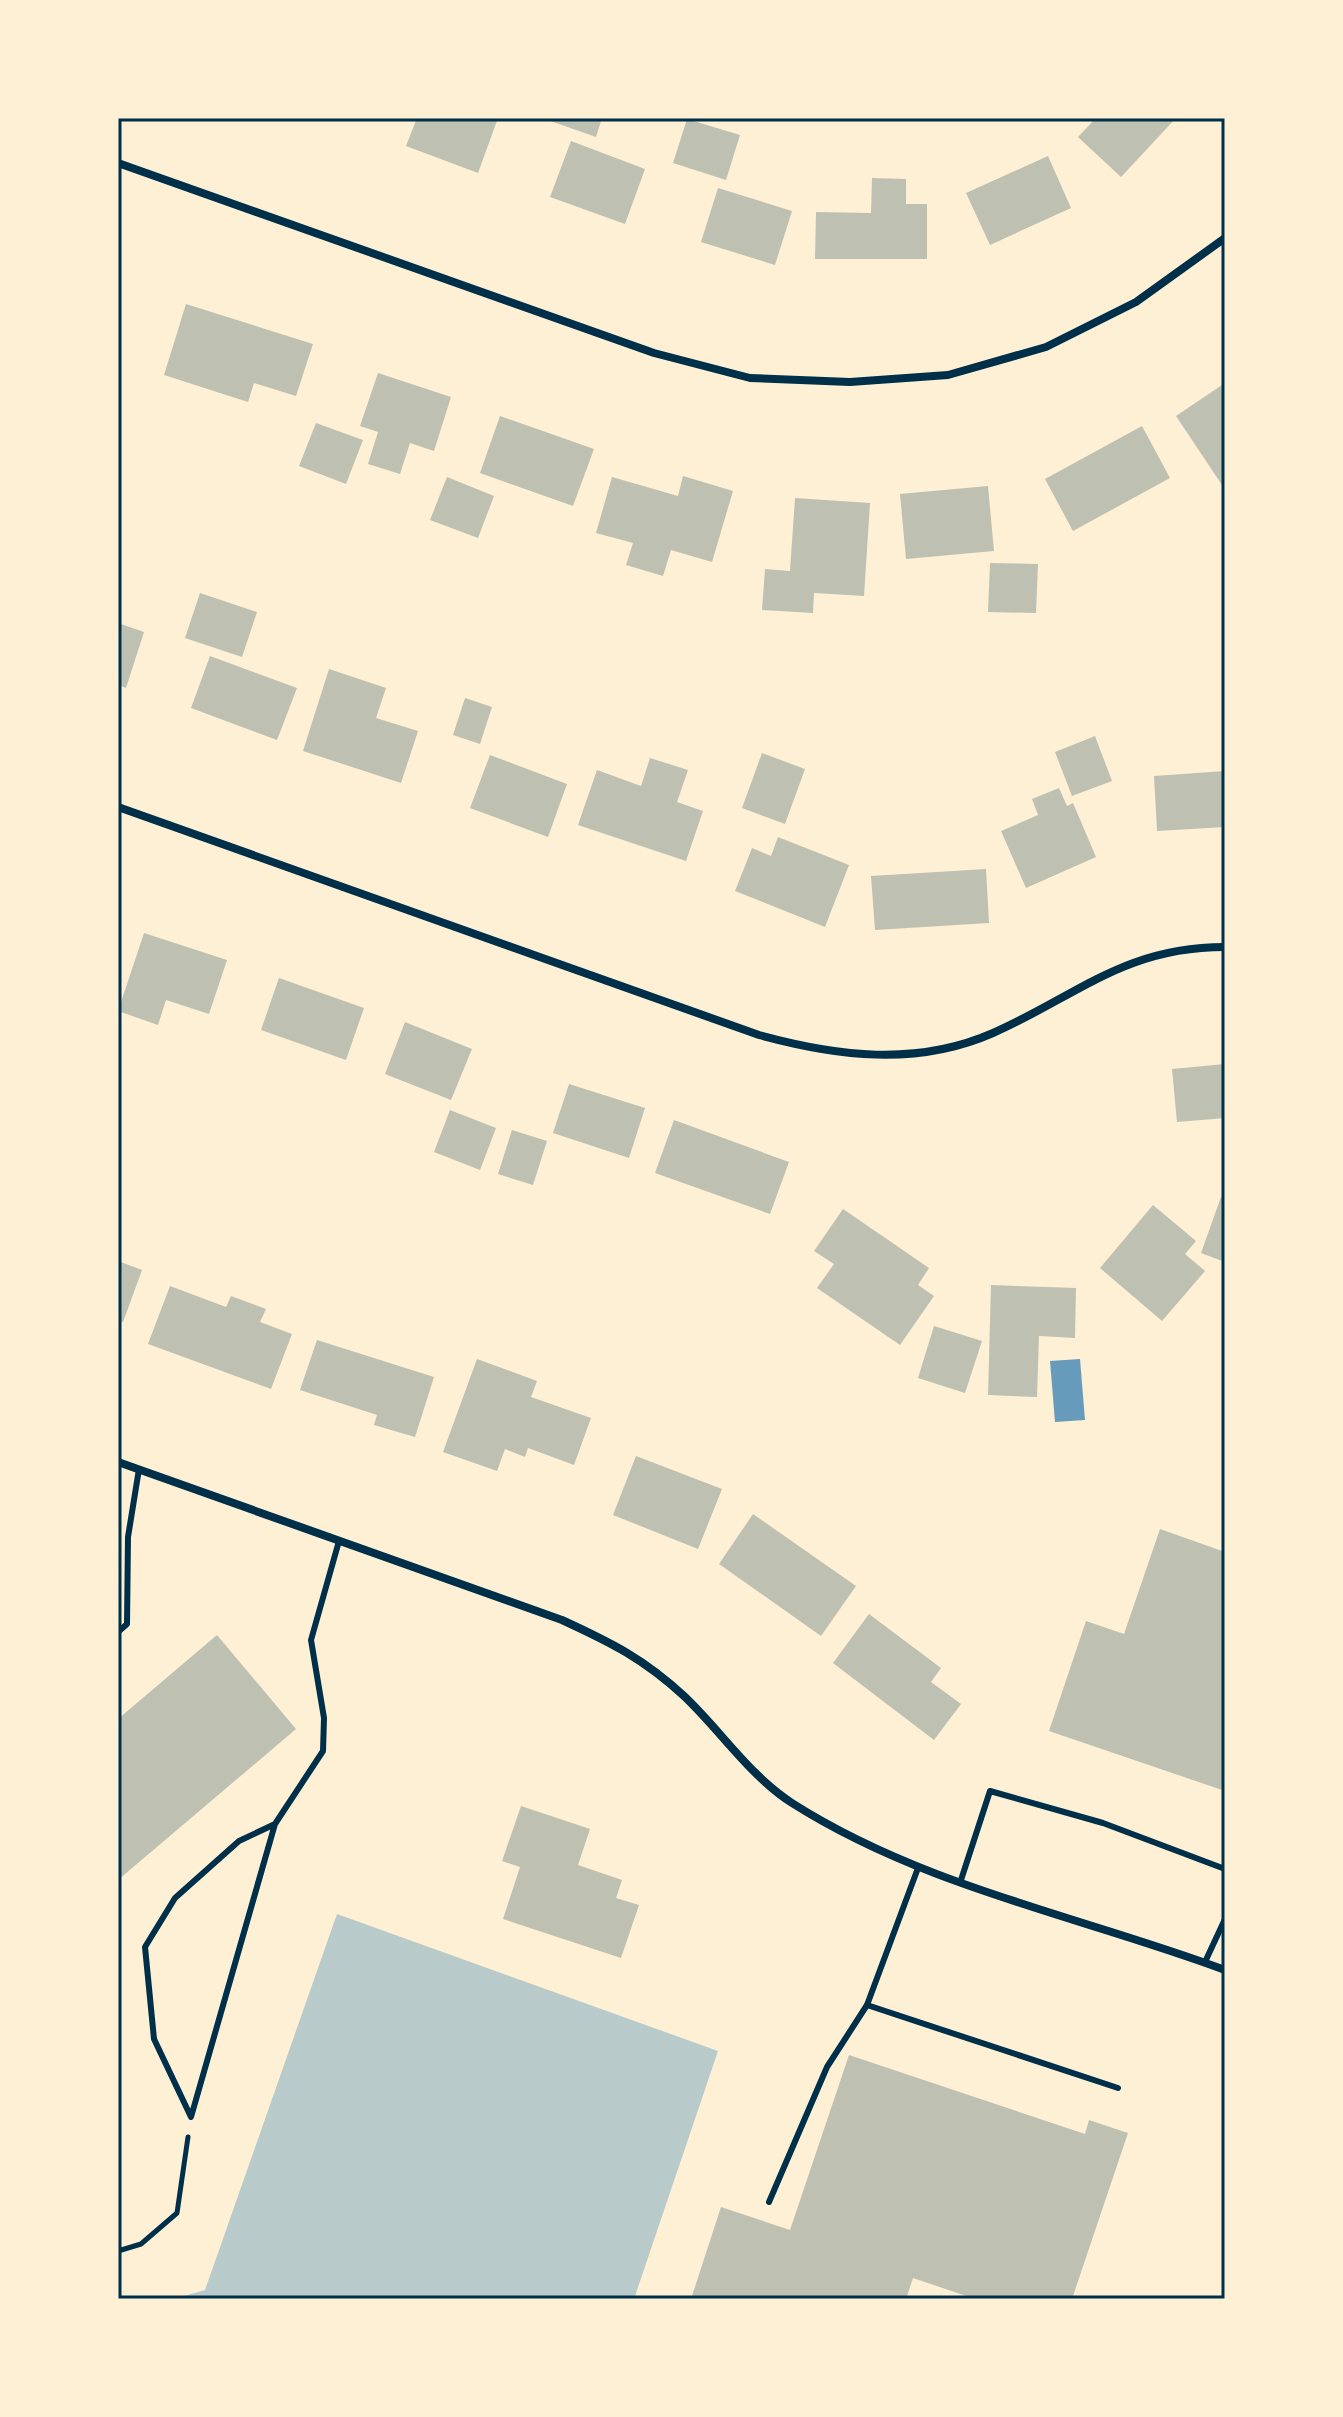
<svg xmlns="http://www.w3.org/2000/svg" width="1343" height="2417" font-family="Manrope,sans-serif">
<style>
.green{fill:#b9caca}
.water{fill:#669bbc}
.building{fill:#bec0b2}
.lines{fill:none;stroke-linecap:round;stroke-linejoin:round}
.path{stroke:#003049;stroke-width:5}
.service{stroke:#003049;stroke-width:6}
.minor{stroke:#003049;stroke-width:8}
.neatline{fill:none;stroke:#003049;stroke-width:3}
</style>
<rect width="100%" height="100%" fill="#fdf0d5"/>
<path class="green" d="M337,1914L718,2051L634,2299H174L205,2290Z"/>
<path class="water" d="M1080,1359L1085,1420L1055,1422L1050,1361Z"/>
<g class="building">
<path d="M417,118H498L478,173L406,146Z"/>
<path d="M542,118H602L596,137Z"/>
<path d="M1096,118H1176L1121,177L1078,137Z"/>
<path d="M687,119L740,135L726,180L673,163Z"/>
<path d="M571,141L645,169L625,224L550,197Z"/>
<path d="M1048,156L1071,208L990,245L966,193Z"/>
<path d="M872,178L906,179V204H927V259H815L816,212L871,213Z"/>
<path d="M718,188L792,211L775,265L701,242Z"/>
<path d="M186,304L313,344L296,396L254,383L248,402L164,375Z"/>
<path d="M378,373L451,397L434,451L410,443L400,474L368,464L378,432L360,426Z"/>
<path d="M1225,383V484L1222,485L1176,416Z"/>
<path d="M500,416L594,449L573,506L480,473Z"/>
<path d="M316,423L363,440L346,484L299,466Z"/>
<path d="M1142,426L1170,478L1073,531L1045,479Z"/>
<path d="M683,476L733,491L712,562L671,550L663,576L626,565L633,543L596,533L612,477L678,496Z"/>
<path d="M447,477L494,496L478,538L430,520Z"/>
<path d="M988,486L994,551L906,559L900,494Z"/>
<path d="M795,498L870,503L864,596L814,593L813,613L762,610L765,569L790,571Z"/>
<path d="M990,563L1038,564L1036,613L988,612Z"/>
<path d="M200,593L257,612L242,657L185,638Z"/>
<path d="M118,623L144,632L126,688L118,685Z"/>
<path d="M210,656L297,688L277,740L191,708Z"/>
<path d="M329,669L386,688L376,718L418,731L401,783L303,751Z"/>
<path d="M465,698L492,707L480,744L453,735Z"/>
<path d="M1095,736L1112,781L1072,796L1055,752Z"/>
<path d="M762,753L805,769L785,824L742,808Z"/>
<path d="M490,755L567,784L548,837L470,808Z"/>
<path d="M650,758L688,770L677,802L703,811L686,861L578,825L597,770L641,786Z"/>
<path d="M1225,771V827L1157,831L1154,776Z"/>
<path d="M1059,788L1067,806L1073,803L1096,857L1026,888L1001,831L1038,815L1032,799Z"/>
<path d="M778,837L849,865L825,927L735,891L752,848L771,856Z"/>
<path d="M986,869L989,923L875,930L871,876Z"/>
<path d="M144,933L227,960L209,1014L166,1000L158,1025L118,1011Z"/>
<path d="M279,978L364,1008L346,1060L261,1030Z"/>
<path d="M405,1022L472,1049L451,1100L385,1074Z"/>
<path d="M1225,1064V1118L1177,1122L1172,1069Z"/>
<path d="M569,1084L645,1108L629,1158L553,1133Z"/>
<path d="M450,1110L496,1128L480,1170L434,1152Z"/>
<path d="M674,1120L789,1162L770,1214L655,1173Z"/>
<path d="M512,1130L547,1141L533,1185L498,1174Z"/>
<path d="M1221,1197L1225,1198V1262L1201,1253Z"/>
<path d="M1153,1205L1196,1241L1185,1254L1205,1271L1162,1321L1100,1268Z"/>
<path d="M843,1209L929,1268L918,1285L934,1296L900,1345L817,1288L834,1264L814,1251Z"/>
<path d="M118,1261L142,1270L123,1322L118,1321Z"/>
<path d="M991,1285L1076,1288L1075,1338L1039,1336L1037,1397L988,1395Z"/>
<path d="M170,1286L226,1307L231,1296L266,1309L260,1322L292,1334L271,1389L148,1344Z"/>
<path d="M934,1326L982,1341L965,1393L918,1378Z"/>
<path d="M317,1340L434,1377L415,1437L374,1425L377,1415L300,1390Z"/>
<path d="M477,1359L537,1381L531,1397L591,1418L574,1465L528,1448L525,1457L505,1449L497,1471L443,1452Z"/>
<path d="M636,1456L722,1489L698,1549L613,1515Z"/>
<path d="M753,1514L856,1586L821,1636L719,1564Z"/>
<path d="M1160,1529L1225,1552V1791L1049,1731L1086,1621L1124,1634Z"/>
<path d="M869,1614L941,1668L931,1682L961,1704L934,1740L833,1663Z"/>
<path d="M217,1635L296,1729L118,1880V1719Z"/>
<path d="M521,1806L590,1829L578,1865L622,1880L616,1898L639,1905L621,1958L503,1919L520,1867L502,1861Z"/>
<path d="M849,2055L1085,2134L1089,2120L1128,2133L1072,2299H975L913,2278L906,2299H691L721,2207L790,2230Z"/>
</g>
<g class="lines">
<path class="path" d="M118,2251L141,2244L177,2213L188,2137"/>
<g class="service">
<path d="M118,1632L127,1624L128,1537L139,1469"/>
<path d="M275,1824L239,1841L175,1898L145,1947L154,2039L191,2117L275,1824L323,1751L324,1718L311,1640L339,1541"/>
<path d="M960,1883L990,1791L1103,1823L1225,1869"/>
<path d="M1205,1962L1225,1919"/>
<path d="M867,2005L1118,2088"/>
<path d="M769,2202L827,2067L867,2005L918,1868"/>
</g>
<g class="minor">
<path d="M118,163L654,353L750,378L850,382L948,375L1046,347L1136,302L1225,238"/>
<path d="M118,807L759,1035C836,1056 916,1067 993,1033C1077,996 1124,947 1225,947"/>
<path d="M118,1462L562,1620C612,1643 644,1659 684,1696C721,1731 749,1775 792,1803C924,1887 1080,1916 1225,1970"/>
</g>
</g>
<rect width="1343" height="2417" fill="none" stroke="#fdf0d5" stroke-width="240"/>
<rect x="120" y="120" width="1103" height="2177" class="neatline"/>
</svg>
